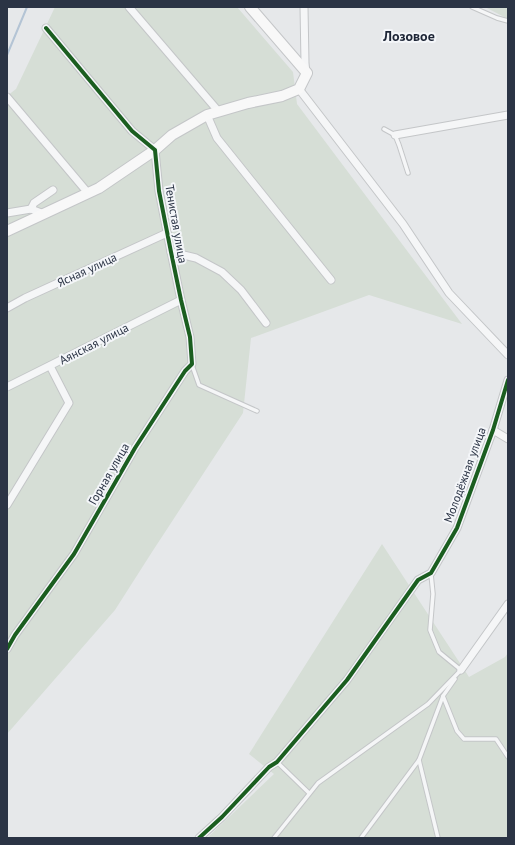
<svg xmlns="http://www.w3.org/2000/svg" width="515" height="845" font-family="'PT Sans',sans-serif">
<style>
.green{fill:#d6ded6}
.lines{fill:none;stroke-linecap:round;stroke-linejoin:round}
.stream{stroke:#b4c4d5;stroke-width:2}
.service-casing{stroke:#c4c6c8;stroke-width:5.5}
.minor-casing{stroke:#c4c6c8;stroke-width:9}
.secondary-casing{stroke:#c4c6c8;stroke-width:12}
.service{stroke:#f5f6f7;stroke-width:3.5}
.minor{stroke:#f5f6f7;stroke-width:7}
.secondary{stroke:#f8f8f8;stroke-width:10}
.cycleway-casing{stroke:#f4f6f9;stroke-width:6}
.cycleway{stroke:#1b5e20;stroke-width:4}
.labels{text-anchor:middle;stroke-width:4;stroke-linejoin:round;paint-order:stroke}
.street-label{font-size:12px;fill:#2b3445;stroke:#f4f6f9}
.quarter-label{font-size:14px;font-weight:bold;fill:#1d2536;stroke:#f4f6f9}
</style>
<rect width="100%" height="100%" fill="#e6e8ea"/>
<g class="green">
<path d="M55,7H237L293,72L297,104L462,324L369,295L251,338L243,413L152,552L115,610L7,734V96L16,89Z"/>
<path d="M485,7H508V19Z"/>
<path d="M382,544L469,677L505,657L508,653V838H207L274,774L249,754Z"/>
</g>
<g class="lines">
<path class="stream" d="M7,55L27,7"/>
<defs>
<g id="service">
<path d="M472,7L497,18L508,21"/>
<path d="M384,129L395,135L399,145L408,173"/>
<path d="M192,365L199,385L257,411"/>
<path d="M431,574L433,594L430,630L439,652L461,670"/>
<path d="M455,679L443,696L457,731L464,739H496L508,757"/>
<path d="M277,762L309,793"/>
<path d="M274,838L318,783L428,704L461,670"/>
<path d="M361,838L419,760"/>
<path d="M438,838L419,760L443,696"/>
</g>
<g id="minor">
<path d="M129,7L219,112"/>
<path d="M304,7L305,63L306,73"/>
<path d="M299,89L403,224L449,293L508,355"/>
<path d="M7,97L88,193"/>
<path d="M207,115L217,138L331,280"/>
<path d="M395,135L508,115"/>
<path d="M31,209L34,203L53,190"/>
<path d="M7,213L31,209L44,214"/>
<path d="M171,252L196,258L222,272L241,290L266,323"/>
<path d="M7,308L25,298L167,233"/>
<path d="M7,387L181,300"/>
<path d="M493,430L508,439"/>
<path d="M7,505L69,403L50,366"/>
<path d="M7,649L15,635L74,554L135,448L185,371L192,364L190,337L181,300L171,252L159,191L155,150L132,131L46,28"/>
<path d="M461,670L508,604"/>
<path d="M199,838L222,817L269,767L277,762L347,680L418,580L431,573L457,528L493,430L508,380"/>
</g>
<path id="secondary" d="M7,231L99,188L155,150L172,135L207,115L248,103L282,96L299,89L307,73L250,7"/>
</defs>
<use href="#service" class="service-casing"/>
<use href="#minor" class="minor-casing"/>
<use href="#secondary" class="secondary-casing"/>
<use href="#service" class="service"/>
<use href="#minor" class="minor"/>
<use href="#secondary" class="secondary"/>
<defs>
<g id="cycleway">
<path d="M7,649L15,635L74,554L135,448L185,371L192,364L190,337L181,300L171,252L159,191L155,150L132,131L46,28"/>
<path d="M199,838L222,817L269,767L277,762L347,680L418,580L431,573L457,528L493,430L508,380"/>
</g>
</defs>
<use href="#cycleway" class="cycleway-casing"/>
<use href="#cycleway" class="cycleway"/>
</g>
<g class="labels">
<g class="street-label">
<text transform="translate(176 224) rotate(80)" y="4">Тенистая улица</text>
<text transform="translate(87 270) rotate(-25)" y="4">Ясная улица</text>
<text transform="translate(94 344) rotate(-27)" y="4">Аянская улица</text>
<text transform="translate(109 474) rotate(-60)" y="4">Горная улица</text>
<text transform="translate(465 475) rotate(-70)" y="4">Молодёжная улица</text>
</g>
<g class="quarter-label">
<text x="409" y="41">Лозовое</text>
</g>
</g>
<rect width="515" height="845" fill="none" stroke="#2b3445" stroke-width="16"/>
</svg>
